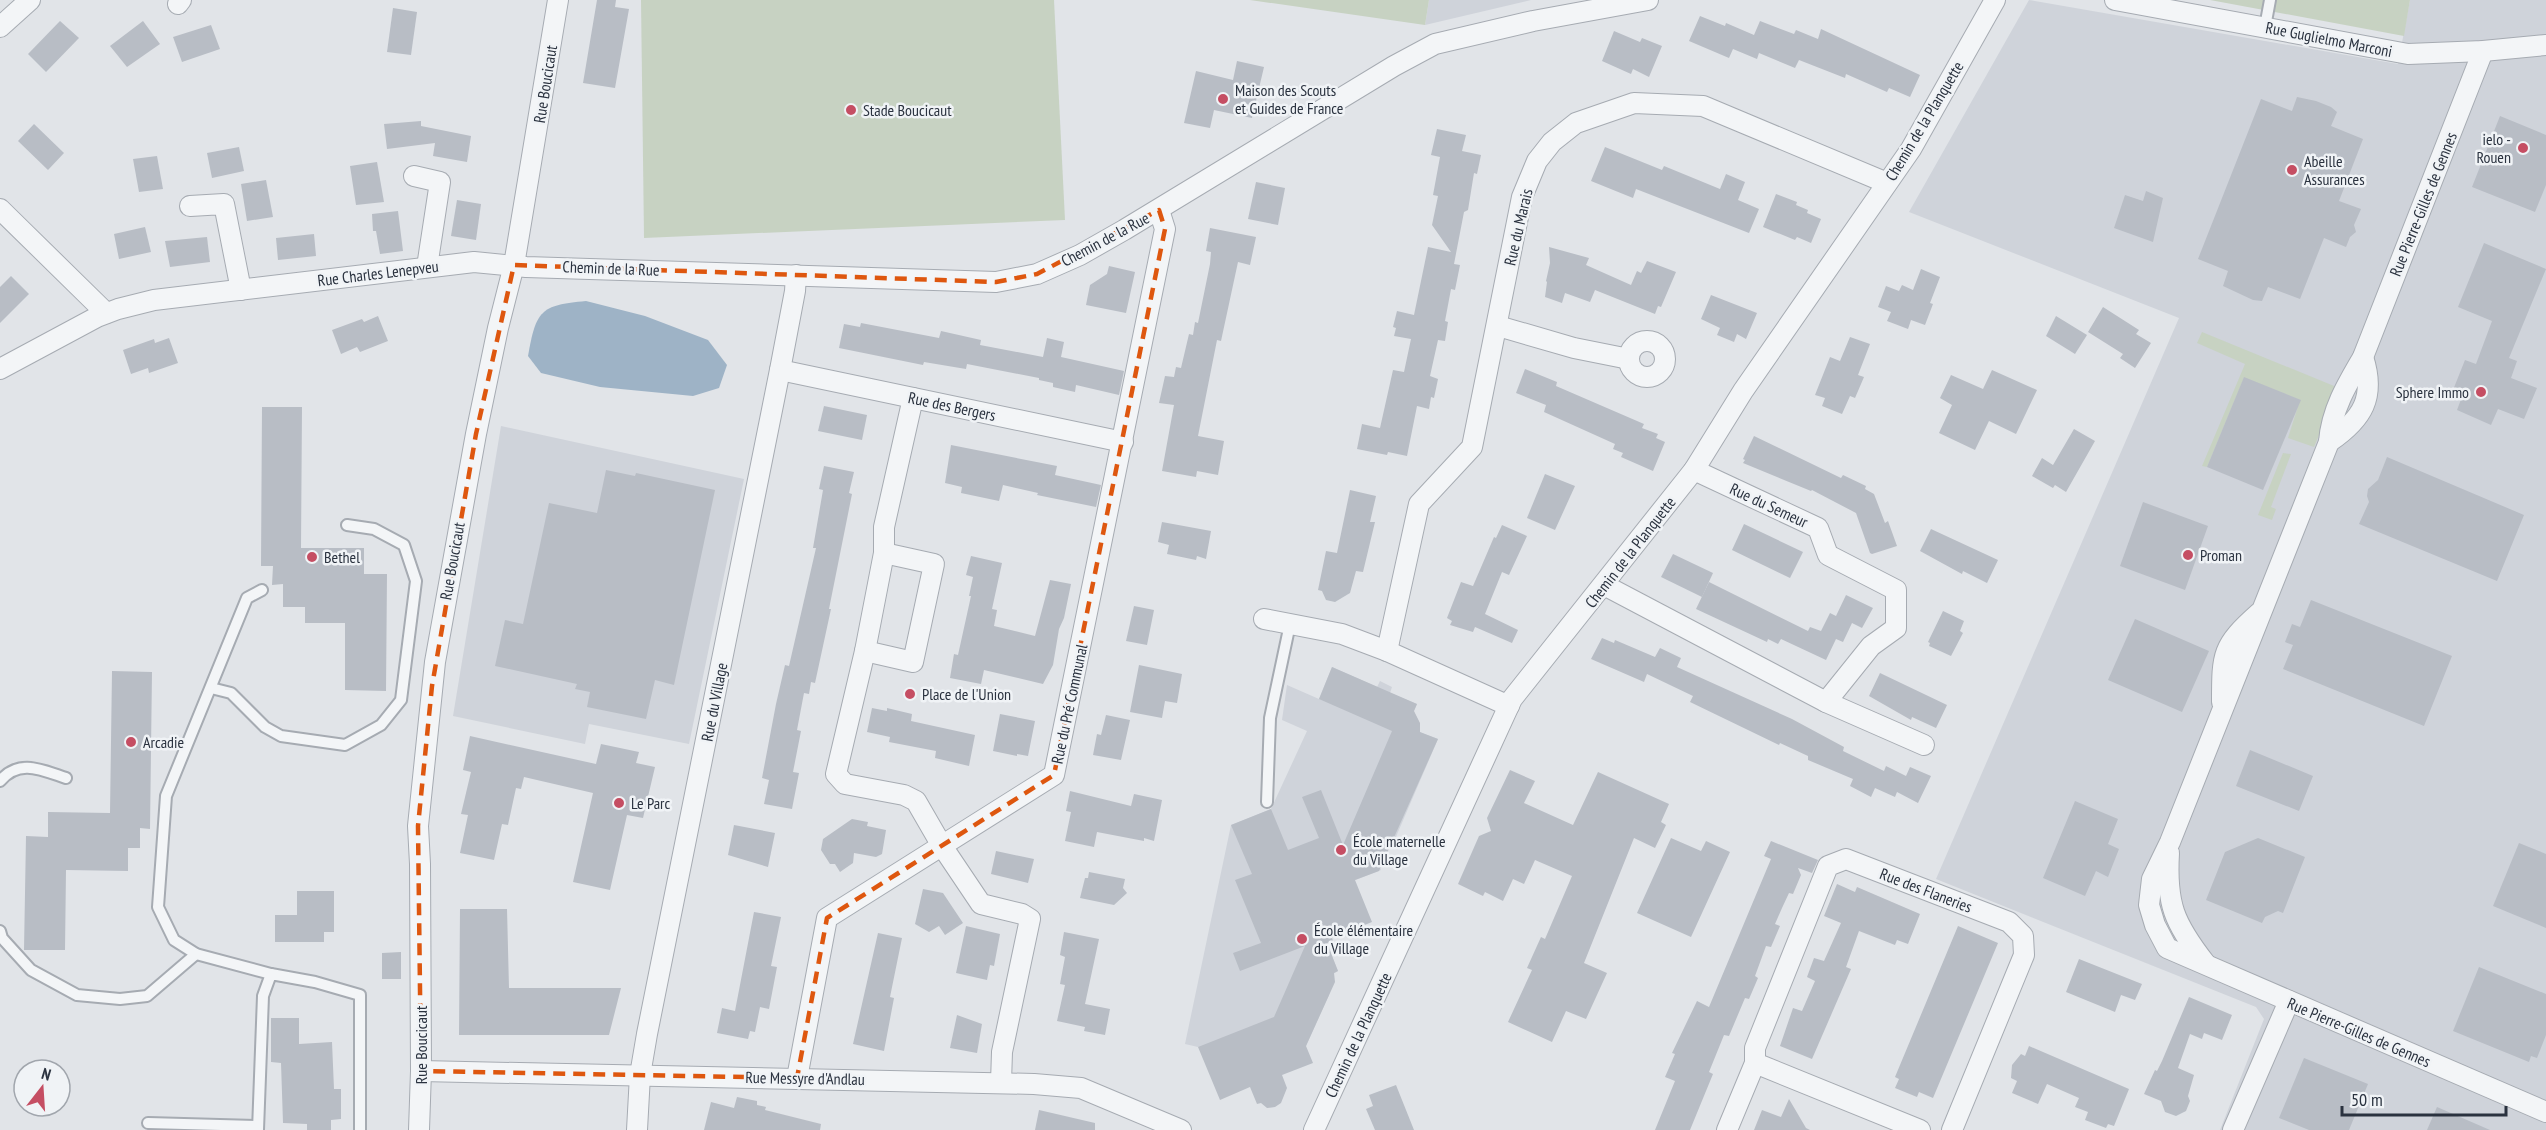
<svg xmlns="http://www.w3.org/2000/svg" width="2546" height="1130" font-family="'PT Sans Narrow',sans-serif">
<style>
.built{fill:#cfd3da}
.green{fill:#c7d2c2}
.water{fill:#9eb3c6}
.building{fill:#b8bdc5}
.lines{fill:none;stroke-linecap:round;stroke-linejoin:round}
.service-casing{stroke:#a6abb2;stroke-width:14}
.minor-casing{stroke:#a6abb2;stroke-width:22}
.service{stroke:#f3f5f7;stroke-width:10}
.minor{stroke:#f3f5f7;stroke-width:20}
.marked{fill:none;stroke:#de570f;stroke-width:4.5;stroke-dasharray:12 8;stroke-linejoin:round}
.poi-dot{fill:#c54e63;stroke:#f0f3f6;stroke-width:2}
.labels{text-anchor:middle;stroke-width:5;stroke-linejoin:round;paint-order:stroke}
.street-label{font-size:16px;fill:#2a323f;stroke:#f0f3f6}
.poi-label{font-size:16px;fill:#2a323f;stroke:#f0f3f6;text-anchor:start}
</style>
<rect width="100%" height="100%" fill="#e1e4e8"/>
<g class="built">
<path d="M1429,0H1531L1425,25Z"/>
<path d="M2029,0L2398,64L2410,0H2546V1130H2220L2264,1019L2256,1007L1936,879L2179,318L1909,212Z"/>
<path d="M501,426L744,479L689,744L589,724L585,744L453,716Z"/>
<path d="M1332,667L1377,687L1380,681L1392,687L1390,693L1417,704L1412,715L1419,732L1438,739L1392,846L1386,848L1387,857L1379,865L1381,870L1353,881L1327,925L1333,941L1327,944L1338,971L1333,974L1329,995L1306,1046L1198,1047L1185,1044L1231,825L1271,809L1307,731L1282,720L1287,685L1319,699Z"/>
</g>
<g class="green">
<path d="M641,0H1054L1065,220L644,238Z"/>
<path d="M1250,0H1429L1425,25Z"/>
<path d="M2210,0H2410L2404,36Z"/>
<path d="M2202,332L2339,388L2314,447L2288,438L2300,400L2244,378L2207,467L2202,466L2245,364L2197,343Z"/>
<path d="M2283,453L2291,454L2271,507L2276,509L2272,520L2258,515Z"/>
</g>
<path class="water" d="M586,301L645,316L708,340L727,365L719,388L693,396L600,387L541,373L528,356C536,311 540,305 586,301Z"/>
<g class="building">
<path d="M597,0H616L615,7L629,9L615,88L583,83Z"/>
<path d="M393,8L417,12L411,55L387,52Z"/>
<path d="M1700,16L1725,26L1726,23L1754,35L1760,21L1794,34L1796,30L1818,39L1821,29L1920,75L1910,97L1889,88L1887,92L1846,74L1845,78L1799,60L1795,68L1759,53L1757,59L1733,49L1729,58L1689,41Z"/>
<path d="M60,21L79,38L46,72L28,54Z"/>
<path d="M143,21L160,44L127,67L110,46Z"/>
<path d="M211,25L220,49L182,62L173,37Z"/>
<path d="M1614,31L1640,42L1642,38L1662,46L1649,77L1633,69L1631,74L1602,61Z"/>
<path d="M1237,61L1264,67L1252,118L1214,110L1210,128L1184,123L1196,71L1233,80Z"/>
<path d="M2297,97L2316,101L2331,107L2337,112L2331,126L2363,139L2339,201L2361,209L2354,225L2356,232L2350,237L2346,247L2324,238L2300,299L2268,287L2262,301L2253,300L2223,286L2228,271L2198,259L2261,99L2292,111Z"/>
<path d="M2500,116L2546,135V185L2535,212L2472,187Z"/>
<path d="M421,121V126L471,136L467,162L433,156L435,143L387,149L384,124Z"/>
<path d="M34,124L64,153L48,170L18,141Z"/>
<path d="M1437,129L1466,135L1462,151L1481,155L1477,174L1474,173L1468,210L1464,212L1454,264L1460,265L1455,290L1451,289L1445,321L1448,322L1445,341L1438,340L1430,376L1438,379L1434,398L1431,397L1429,409L1417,406L1407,456L1388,452L1387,455L1357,449L1362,424L1380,428L1393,370L1404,372L1411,339L1394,336L1396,328L1393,327L1397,311L1414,315L1428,247L1451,252L1432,225L1438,196L1433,195L1440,157L1431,155Z"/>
<path d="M239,147L244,171L212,178L207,153Z"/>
<path d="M1605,147L1662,170L1664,166L1720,189L1726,174L1745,182L1738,200L1759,209L1749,233L1636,189L1633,198L1591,181Z"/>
<path d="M157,156L163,189L139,192L133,159Z"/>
<path d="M377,162L384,202L356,205L350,166Z"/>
<path d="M266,180L273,217L247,221L241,184Z"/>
<path d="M1256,182L1285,188L1278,225L1248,219Z"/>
<path d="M2146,191L2163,198L2153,242L2114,228L2125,195L2143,201Z"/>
<path d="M1776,194L1797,202L1796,205L1808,210L1807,213L1821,219L1811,243L1797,237L1795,240L1763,227Z"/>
<path d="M457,200L481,204L476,240L451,236Z"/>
<path d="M398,211L403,251L380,254L376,231H373L372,214Z"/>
<path d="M145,227L151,252L119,259L114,234Z"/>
<path d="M1210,228L1256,237L1250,265L1238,262L1221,341L1217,340L1198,436L1224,441L1218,475L1197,471L1196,477L1162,471L1174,405L1159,403L1165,376L1174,377L1176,367L1181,368L1189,334L1193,335L1195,322L1198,323L1210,264L1211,252L1206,251Z"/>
<path d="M314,234L316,256L278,260L276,238Z"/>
<path d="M207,237L210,262L170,267L165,241Z"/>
<path d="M2484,243L2546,269L2509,358L2517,361L2511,378L2537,388L2524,419L2498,409L2491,425L2457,410L2463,394L2453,390L2465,360L2476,364L2492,321L2458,307Z"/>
<path d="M1549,247L1589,258L1586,265L1631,285L1637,271L1641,273L1647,261L1676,272L1661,307L1658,306L1655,314L1595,290L1590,302L1565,293L1562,303L1545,297L1547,282L1546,281L1550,263Z"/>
<path d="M1109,266L1135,272L1126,313L1086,305L1090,285L1107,274Z"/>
<path d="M1921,269L1940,277L1930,303L1933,304L1925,325L1911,320L1908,329L1887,321L1891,312L1878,307L1886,286L1899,291L1902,285L1913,290Z"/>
<path d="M11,276L29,294L0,323V287Z"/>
<path d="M1711,295L1757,313L1746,339L1737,334L1734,342L1717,335L1720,328L1701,319Z"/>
<path d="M2103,307L2139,330L2136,334L2151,343L2135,368L2120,358L2123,354L2088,332Z"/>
<path d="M378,316L388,341L360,352L357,347L341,354L332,330L362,319L364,322Z"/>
<path d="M2056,316L2087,335L2075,354L2046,336Z"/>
<path d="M861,323L939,338L941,331L981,340L980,345L1043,357L1047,338L1064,342L1061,357L1124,371L1119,395L1076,385L1075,392L1053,387V383L1039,380V378L967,364L966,369L924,362L923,365L839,348L844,324L860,327Z"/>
<path d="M1850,337L1870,344L1858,375L1864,377L1855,398L1850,396L1842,414L1822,406L1825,398L1815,395L1830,357L1840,361Z"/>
<path d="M169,338L178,363L149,373L148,368L131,374L123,350L154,339L155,343Z"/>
<path d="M1525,369L1557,382L1556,386L1644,424L1642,428L1658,434L1656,438L1665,442L1653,471L1621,457L1623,453L1613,449L1615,444L1544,412L1546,405L1516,393Z"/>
<path d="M1992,370L2037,390L2016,434L1989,421L1975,450L1939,433L1952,405L1940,398L1951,375L1983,389Z"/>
<path d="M2244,377L2301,400L2263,490L2207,467Z"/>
<path d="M824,406L867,415L862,440L818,431Z"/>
<path d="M262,407H302L301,548H364V574H387L386,691L345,690V623H305V607H283V584L272,585L273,566H261Z"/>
<path d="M2074,429L2095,441L2066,492L2055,485L2053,488L2032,476L2042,458L2053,465Z"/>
<path d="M1754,436L1841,478L1843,475L1866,486L1865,489L1874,494L1885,523L1888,521L1897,546L1872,554L1870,553L1856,513L1812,490L1811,491L1743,463L1745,460L1743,459Z"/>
<path d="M951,445L1057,466L1055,475L1101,485L1096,507L1037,495L1038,493L1003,485L999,501L961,493L962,487L945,483Z"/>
<path d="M2387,457L2524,515L2497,581L2359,524L2369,502L2367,496L2368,489L2378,480Z"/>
<path d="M824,466L854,472L849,493L852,494L829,609H831L815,683L811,682L809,694L804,693L797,730L801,731L793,772L799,773L792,809L764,804L769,780L762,778L776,704L785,665L789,666L816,548H813L823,490L819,489Z"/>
<path d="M606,470L635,476L636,473L715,490L674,685L655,680L646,719L587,707L590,692L575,689L577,684L495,666L505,620L523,624L549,503L597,513Z"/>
<path d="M1545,474L1575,486L1555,530L1527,518Z"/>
<path d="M1350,490L1376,496L1370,522H1375L1363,572L1356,571L1350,593L1335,602L1326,600L1322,591L1318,590L1326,551L1337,553Z"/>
<path d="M2143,502L2208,526L2185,590L2120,566Z"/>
<path d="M1162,522L1211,531L1206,559L1197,556L1196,560L1167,554L1169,545L1158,542Z"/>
<path d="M1744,524L1803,552L1790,578L1732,550Z"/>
<path d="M1502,525L1527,536L1509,575L1502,572L1485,614L1518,630L1512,643L1475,627L1473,632L1450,625L1452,621L1447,618L1461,582L1473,586L1494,537L1496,538Z"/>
<path d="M1931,529L1998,560L1987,583L1963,571L1962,574L1920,551Z"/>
<path d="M1673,554L1713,573L1702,597L1661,577Z"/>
<path d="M971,556L1002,563L992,609L997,610L994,626L1035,636L1050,580L1071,584L1064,618L1059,629L1053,665L1043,684L984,670L981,684L950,678L954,654L958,655L971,596H969L973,577L966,575Z"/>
<path d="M1709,582L1808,631L1810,627L1821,631L1830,613L1836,616L1846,595L1873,608L1862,628L1852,623L1843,642L1836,639L1826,660L1781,639L1778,644L1768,639L1767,642L1696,609Z"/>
<path d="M2311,600L2452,656L2424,726L2283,669L2293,645L2285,642L2292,624L2300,627Z"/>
<path d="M1134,606L1154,610L1147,645L1126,641Z"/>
<path d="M1943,611L1964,621L1960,631L1963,633L1951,656L1929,646L1930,643L1928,642Z"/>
<path d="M2135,619L2209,651L2182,712L2108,680Z"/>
<path d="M1602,638L1614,643L1615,640L1655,657L1660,648L1681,658L1677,667L1792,719L1844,747L1843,751L1884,771L1886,766L1906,776L1910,767L1931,776L1918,803L1897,792L1895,797L1875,788L1871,797L1850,786L1853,779L1808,760V756L1780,743L1779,745L1690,702L1693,696L1647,674L1644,682L1591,659Z"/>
<path d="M1139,665L1182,674L1177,703L1165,701L1162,718L1130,712Z"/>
<path d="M1332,667L1417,704L1414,711L1420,723V732L1438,739L1379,871L1355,880L1372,922L1332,938L1333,941L1327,943L1338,971L1334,973L1335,982L1306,1046L1313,1063L1282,1075L1287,1088L1281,1103L1275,1107L1267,1108L1261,1103L1257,1104L1250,1087L1220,1100L1198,1047L1274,1017L1305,946L1240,971L1233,953L1261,943L1235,880L1252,874L1231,825L1271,809L1288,850L1319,838L1302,797L1321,790L1343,845L1392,731L1319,699Z"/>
<path d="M112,671L152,672L150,829L140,828V848H128V871L66,870L65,950H24L26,836L48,837V812L110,813Z"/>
<path d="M1880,673L1947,705L1936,728L1912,717L1911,720L1869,696Z"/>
<path d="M872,708L887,711V708L912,714L911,721L975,735L969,766L935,758L936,751L889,742L890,737L867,732Z"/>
<path d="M1000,714L1035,721L1028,756L1017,754V756L993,751Z"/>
<path d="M1106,715L1130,720L1121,760L1093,755L1097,734L1101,735Z"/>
<path d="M470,736L596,764L601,744L639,752L636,763L655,767L643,818L627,815L610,890L573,882L593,793L524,777L521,789L516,788L508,825L502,824L494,860L460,853L468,815L461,814L471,772L463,770Z"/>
<path d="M2250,750L2313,776L2299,811L2236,786Z"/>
<path d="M1510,770L1535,781L1524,803L1573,825L1598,772L1669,804L1661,822L1666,825L1655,848L1634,838L1584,963L1607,973L1586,1019L1566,1011L1552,1042L1508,1022L1532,970L1527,968L1541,937L1545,939L1572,876L1535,860L1524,884L1513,879L1503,901L1485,892L1483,896L1458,884L1479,836L1491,831L1487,818Z"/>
<path d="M1070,791L1131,806L1134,794L1162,800L1154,841L1144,838V841L1097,832L1094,847L1065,841L1071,812L1066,811Z"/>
<path d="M2075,801L2118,819L2108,844L2119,849L2108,877L2096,871L2085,896L2043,878Z"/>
<path d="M852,819L868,822L867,826L886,830L882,854L876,857L854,853L853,863L840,872L835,864H830L821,850L823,839Z"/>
<path d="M734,825L775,833L768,867L728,855Z"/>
<path d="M1671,838L1701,851L1706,841L1730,852L1691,937L1637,913Z"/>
<path d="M2258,838L2305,857L2283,913L2278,911L2265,917L2262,923L2206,900L2225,852Z"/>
<path d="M1771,841L1818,860L1812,873L1798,868L1801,875L1793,894L1789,893L1782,908L1775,924L1780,926L1771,947L1766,946L1755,976L1758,978L1749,999L1745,998L1729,1036L1724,1035L1709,1072L1713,1074L1690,1130H1655L1675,1081L1665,1077L1675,1054L1672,1053L1697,1001L1709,1007L1771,859L1764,856Z"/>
<path d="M2519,843L2546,854V928L2493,906Z"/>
<path d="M996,851L1034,859L1028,883L991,874Z"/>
<path d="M1089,872L1125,879L1123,888L1127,893L1114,905L1080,898L1085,878H1088Z"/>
<path d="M1837,884L1855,892L1857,887L1920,914L1908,944L1897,940L1895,945L1859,931L1846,967L1851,969L1812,1059L1780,1046L1793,1008L1802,1011L1815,981L1807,977L1814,958L1824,961L1841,923L1824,916Z"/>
<path d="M923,889L943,893L963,923L945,935L939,926L929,932L915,924Z"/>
<path d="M297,891H334V932H324V942H275V915H297Z"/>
<path d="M460,909H507L509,988H621L609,1035H459Z"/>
<path d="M754,912L781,917L771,966L777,967L769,1009L760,1007L755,1032L750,1031L748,1039L717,1033L722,1008L735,1011Z"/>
<path d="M966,926L1000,934L994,966L990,965L987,980L956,973Z"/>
<path d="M1958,926L1998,943L1933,1098L1919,1092L1917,1097L1895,1088L1899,1079L1895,1077Z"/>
<path d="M1064,932L1099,939L1085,1004L1110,1009L1105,1035L1084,1031L1085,1027L1057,1021L1065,985L1060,984L1065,957L1060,955Z"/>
<path d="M878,933L902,938L890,997L894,998L884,1051L853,1044Z"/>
<path d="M401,952V979H382V953Z"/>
<path d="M2079,959L2142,984L2135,1000L2121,995L2115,1012L2066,992Z"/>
<path d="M2479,967L2546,994V1035L2537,1058L2531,1056L2529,1062L2453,1031Z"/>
<path d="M2189,997L2232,1015L2222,1040L2204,1033L2202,1039L2190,1034L2178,1068L2194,1075L2188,1096L2190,1101L2186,1111L2176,1116L2165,1112L2161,1101L2144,1094L2155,1070L2157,1071L2162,1061Z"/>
<path d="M957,1015L982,1024L977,1053L950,1048Z"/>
<path d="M271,1018H299V1044L332,1042L334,1089H341V1119L331,1120V1130H307V1124L283,1123L281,1063L271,1062Z"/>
<path d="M2029,1046L2129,1089L2114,1126L2108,1124L2106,1128L2085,1120L2088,1112L2075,1107L2079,1098L2047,1084L2038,1104L2012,1093L2017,1081L2011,1078L2012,1065L2021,1054L2025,1056Z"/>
<path d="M2304,1058L2368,1084L2349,1130H2309L2279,1118Z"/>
<path d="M1396,1085L1414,1130H1375L1366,1109L1373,1106L1369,1095Z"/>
<path d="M737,1097L757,1101V1105L766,1107L765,1110L821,1124L820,1130H704L711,1102L734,1108Z"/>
<path d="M1789,1099L1806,1128L1810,1130H1754L1762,1110L1781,1117Z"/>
<path d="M2437,1107L2490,1130H2427Z"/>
<path d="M1039,1110L1095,1123V1130H1035Z"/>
</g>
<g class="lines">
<defs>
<g id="service">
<path d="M2265,27L2270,0"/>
<path d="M262,590L247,598L166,796L158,907L174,940L196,954L271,974"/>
<path d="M211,688L231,693L265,727L281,736L345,745L381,725L401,700L416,581L404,545L374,529L347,525"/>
<path d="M0,781C19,758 42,770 66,778"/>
<path d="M1267,802L1270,718L1290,624"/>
<path d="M0,931L2,938L31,970L77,995L120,999L147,996L196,954"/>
<path d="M148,1123L258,1126"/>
<path d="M258,1130L263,996L271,974L315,982L360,995V1130"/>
</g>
<g id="minor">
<path d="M2115,0L2408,54L2483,51L2546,45"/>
<path d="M178,4L181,0"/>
<path d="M0,27L30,0"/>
<path d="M2483,51L2363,357C2347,384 2331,411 2329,442L2170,842L2152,879L2149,905L2155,925L2167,948L2546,1112"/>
<path d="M414,176L440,182L427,267"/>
<path d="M190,206L224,204L241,290"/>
<path d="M0,209L106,313"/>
<path d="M1498,326L1574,348L1629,359"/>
<circle cx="1647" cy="359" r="18"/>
<path d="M0,369L97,317L118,309L154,300L474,262L526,267L996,282L1037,274L1080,255L1124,230L1394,66L1435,44L1533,21L1648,0"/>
<path d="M780,370L1123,442"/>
<path d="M913,398L884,527V553L865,651L836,774L845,784L904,795L916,801L942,846L981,904L1022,914L1030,919L1002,1052L1001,1082"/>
<path d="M2329,442C2363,419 2376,397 2363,357"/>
<path d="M1604,585L1826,702L1871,646L1896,628V590L1828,555L1818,528L1694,470"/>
<path d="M1264,619L1342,634L1387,651L1509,706"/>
<path d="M865,651L913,662L934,564L884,553"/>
<path d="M1387,651L1419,504L1472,447L1522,197L1537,161L1552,142L1576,123L1634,103L1703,106L1887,183"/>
<path d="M1826,702L1924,745"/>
<path d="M2222,702C2222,653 2222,646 2259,613"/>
<path d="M2169,853C2166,904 2174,923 2205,963"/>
<path d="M1755,1063V1048L1828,866L1846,859L2009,922L2023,936L2024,955L1952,1130"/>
<path d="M421,1071L1034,1084L1081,1088L1181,1130"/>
<path d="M797,1078L827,918L1054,775L1165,229L1159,210"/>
<path d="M419,1130L421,1071L420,864L418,826L435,662L476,434L498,328L514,265L558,0"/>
<path d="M637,1130L640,1075L647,1034L780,370L795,291L796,275"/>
<path d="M1314,1130L1512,699L1694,470L1743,391L1911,149L1995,0"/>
<path d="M1727,1130L1755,1063L1920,1130"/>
<path d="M2233,1130L2289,1001"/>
</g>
</defs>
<use href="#service" class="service-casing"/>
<use href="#minor" class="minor-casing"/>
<use href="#service" class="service"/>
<use href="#minor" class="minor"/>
</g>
<path class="marked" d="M1159,210L1165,229L1054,775L827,918L797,1078L421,1071L418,826L432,686L476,434L514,265L996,282L1037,274Z"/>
<g class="poi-dot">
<circle cx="1223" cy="99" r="6"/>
<circle cx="851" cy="110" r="6"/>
<circle cx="2523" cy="148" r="6"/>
<circle cx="2292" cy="170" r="6"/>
<circle cx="2481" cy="392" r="6"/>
<circle cx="2188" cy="555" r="6"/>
<circle cx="312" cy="557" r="6"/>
<circle cx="910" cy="694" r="6"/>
<circle cx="131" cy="742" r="6"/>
<circle cx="619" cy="803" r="6"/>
<circle cx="1341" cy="850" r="6"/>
<circle cx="1302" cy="939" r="6"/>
</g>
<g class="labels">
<g class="street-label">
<text transform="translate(2329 39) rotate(11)" y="6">Rue Guglielmo Marconi</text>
<text transform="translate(545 84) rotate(-81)" y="6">Rue Boucicaut</text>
<text transform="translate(1924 121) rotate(-59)" y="6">Chemin de la Planquette</text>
<text transform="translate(2423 204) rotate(-68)" y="6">Rue Pierre-Gilles de Gennes</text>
<text transform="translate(1518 227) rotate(-77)" y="6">Rue du Marais</text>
<text transform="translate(1105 239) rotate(-28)" y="6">Chemin de la Rue</text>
<text transform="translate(611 268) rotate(2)" y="6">Chemin de la Rue</text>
<text transform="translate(378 273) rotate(-7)" y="6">Rue Charles Lenepveu</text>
<text transform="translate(952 406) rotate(12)" y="6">Rue des Bergers</text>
<text transform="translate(1769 505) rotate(25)" y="6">Rue du Semeur</text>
<text transform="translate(1630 552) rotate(-52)" y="6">Chemin de la Planquette</text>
<text transform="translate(452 561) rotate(-80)" y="6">Rue Boucicaut</text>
<text transform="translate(714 702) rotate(-79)" y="6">Rue du Village</text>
<text transform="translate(1069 704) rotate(-78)" y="6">Rue du Pré Communal</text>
<text transform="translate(1926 890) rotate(21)" y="6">Rue des Flaneries</text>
<text transform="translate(2359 1032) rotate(23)" y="6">Rue Pierre-Gilles de Gennes</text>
<text transform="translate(1358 1035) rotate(-65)" y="6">Chemin de la Planquette</text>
<text transform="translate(421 1045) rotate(-90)" y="6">Rue Boucicaut</text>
<text transform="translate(805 1078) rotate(1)" y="6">Rue Messyre d'Andlau</text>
</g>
<g class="poi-label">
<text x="1235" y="96">Maison des Scouts<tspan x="1235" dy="18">et Guides de France</tspan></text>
<text x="863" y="116">Stade Boucicaut</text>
<text x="2511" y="145" text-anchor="end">ielo -<tspan x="2511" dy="18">Rouen</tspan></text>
<text x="2304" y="167">Abeille<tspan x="2304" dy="18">Assurances</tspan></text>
<text x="2469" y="398" text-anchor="end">Sphere Immo</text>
<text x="2200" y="561">Proman</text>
<text x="324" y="563">Bethel</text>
<text x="922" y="700">Place de l'Union</text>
<text x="143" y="748">Arcadie</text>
<text x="631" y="809">Le Parc</text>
<text x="1353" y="847">École maternelle<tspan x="1353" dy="18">du Village</tspan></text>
<text x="1314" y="936">École élémentaire<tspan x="1314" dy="18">du Village</tspan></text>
</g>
</g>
<g transform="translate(42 1088) rotate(17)"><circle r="28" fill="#f0f3f6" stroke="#a1a6ad" stroke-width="1.5"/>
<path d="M0-4.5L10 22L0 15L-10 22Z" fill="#c54e63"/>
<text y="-9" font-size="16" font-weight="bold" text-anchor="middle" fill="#2a323f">N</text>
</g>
<path d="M2342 1106v9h164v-9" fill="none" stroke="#2a323f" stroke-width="3"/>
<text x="2351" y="1106" font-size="18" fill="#2a323f" stroke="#f0f3f6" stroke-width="4.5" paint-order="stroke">50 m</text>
</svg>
